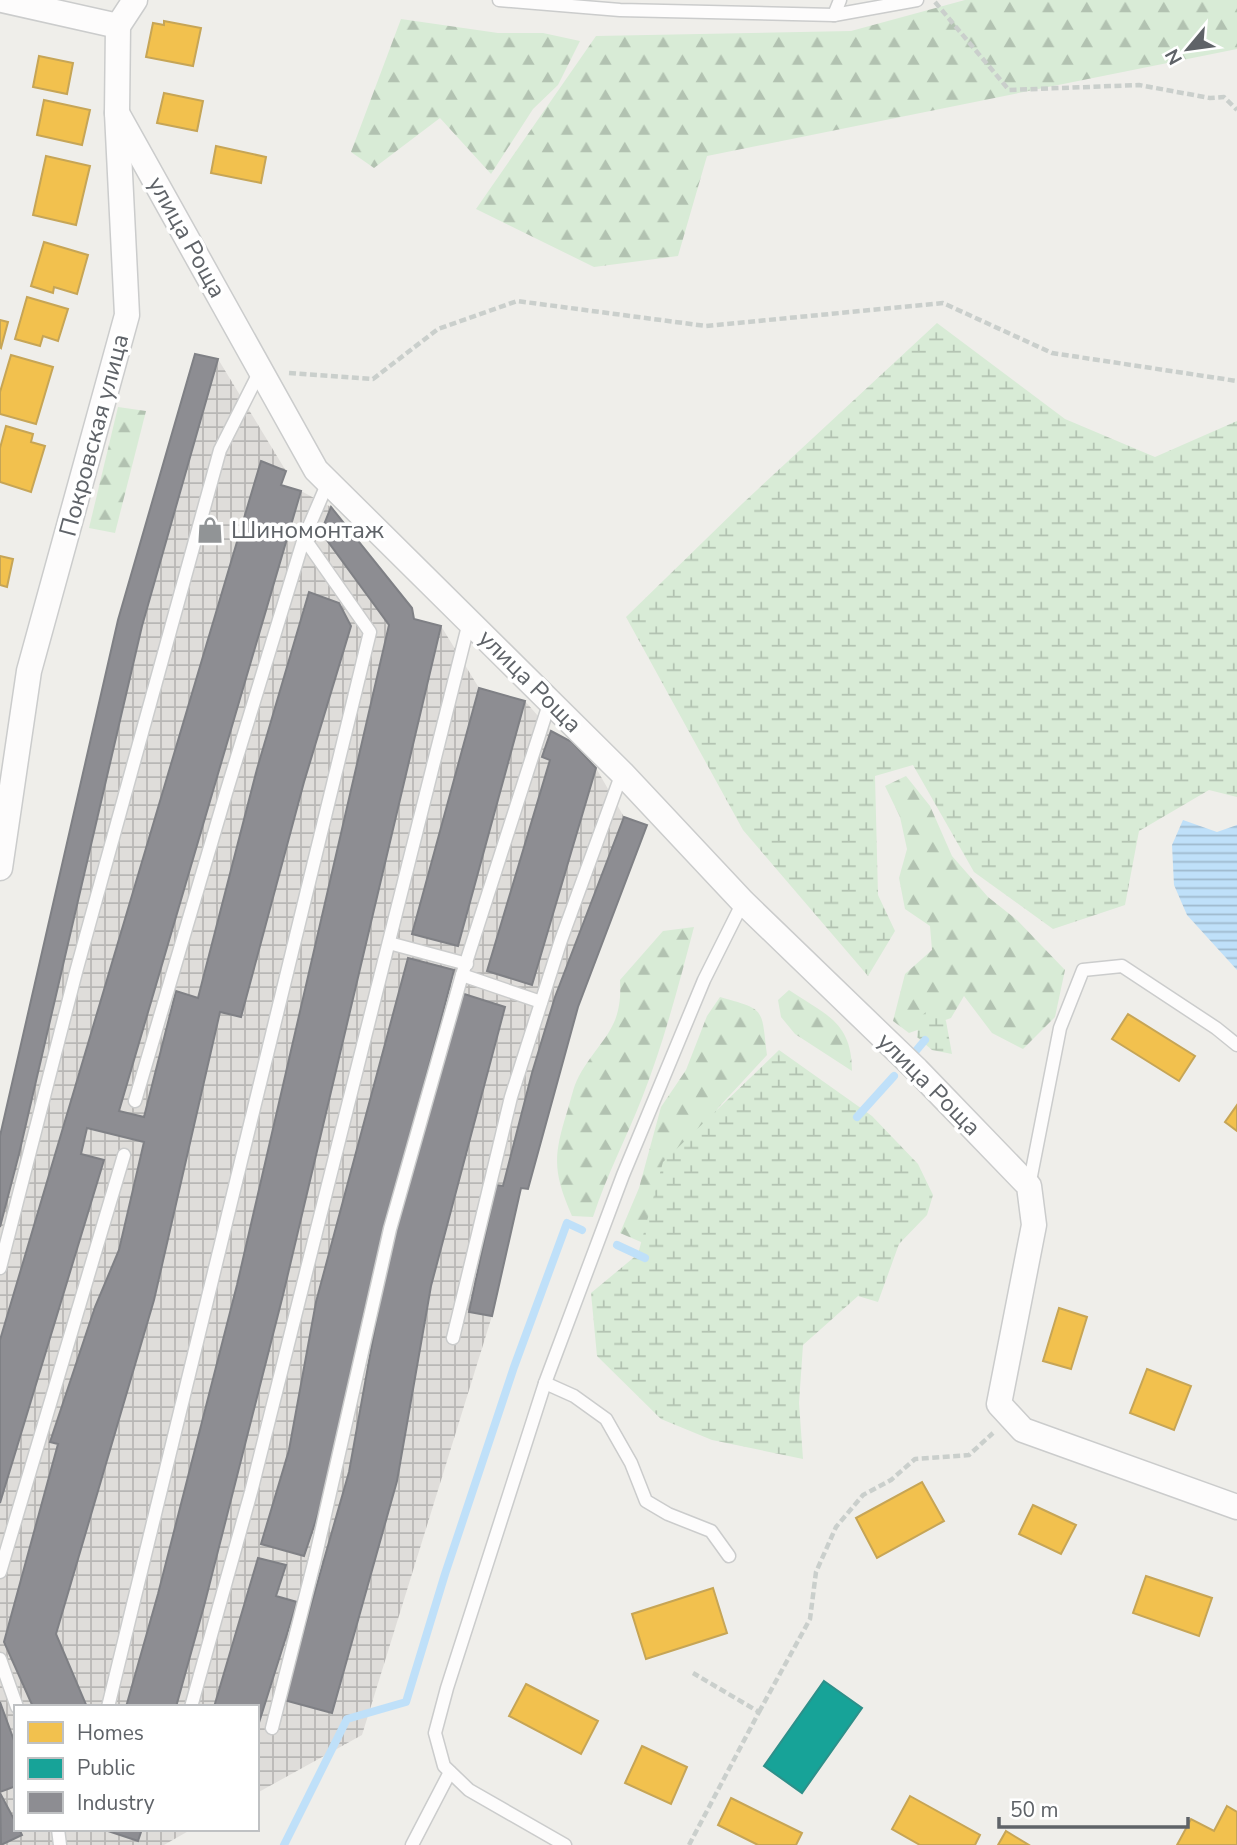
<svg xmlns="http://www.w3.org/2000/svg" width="1237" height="1845" font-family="'Nunito Sans',sans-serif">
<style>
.industrial{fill:url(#industrial-grid)}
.forest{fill:url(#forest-firs)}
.wetland{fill:url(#wetland-marsh)}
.water{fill:url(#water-rules)}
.homes{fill:#f2c14e;stroke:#c6a556;stroke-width:2}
.public{fill:#17a398;stroke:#2d908a;stroke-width:2}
.industry{fill:#8d8d92;stroke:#7f8085;stroke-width:2}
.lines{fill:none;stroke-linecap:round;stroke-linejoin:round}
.stream{stroke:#bfe0f9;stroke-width:8}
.lane-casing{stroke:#cbcccc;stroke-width:15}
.street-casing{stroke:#cbcccc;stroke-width:27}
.path{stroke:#cacfcc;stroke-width:4.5;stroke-dasharray:7 3.5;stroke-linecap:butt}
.lane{stroke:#fdfcfc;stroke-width:12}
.street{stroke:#fdfcfc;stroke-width:24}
.labels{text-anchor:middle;stroke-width:7;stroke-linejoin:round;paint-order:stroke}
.street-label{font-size:24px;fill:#5f6368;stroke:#fff}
.poi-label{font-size:24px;fill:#5f6368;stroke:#fff;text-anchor:start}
</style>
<defs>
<pattern id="industrial-grid" width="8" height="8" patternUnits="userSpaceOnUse" patternTransform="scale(1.75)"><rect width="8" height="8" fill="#dfddda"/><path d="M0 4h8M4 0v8" fill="none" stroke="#b8b7b5"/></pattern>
<pattern id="forest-firs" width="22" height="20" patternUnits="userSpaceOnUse" patternTransform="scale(1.75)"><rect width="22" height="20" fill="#d8ebd6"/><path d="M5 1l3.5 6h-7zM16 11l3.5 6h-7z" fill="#b2c2b1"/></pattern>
<pattern id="wetland-marsh" width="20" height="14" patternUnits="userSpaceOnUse" patternTransform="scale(1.75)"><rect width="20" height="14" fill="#d8ebd6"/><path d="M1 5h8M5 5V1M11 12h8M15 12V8" fill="none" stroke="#b2c2b1"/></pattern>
<pattern id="water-rules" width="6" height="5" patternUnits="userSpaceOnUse" patternTransform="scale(1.75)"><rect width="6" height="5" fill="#bfe0f9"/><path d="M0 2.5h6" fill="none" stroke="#9eb9cd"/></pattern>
</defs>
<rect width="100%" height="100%" fill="#efeeea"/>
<path class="industrial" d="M195,354L218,359L286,471L281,485L301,491L331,507L411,608L414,619L441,626L479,688L525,701L551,731L572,742L596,768L624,817L647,825L578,1007L528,1189L521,1188L492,1316L362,1735L257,1793V1707H16V1829H192L164,1845H0V1136L118,620Z"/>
<g class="forest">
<path d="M965,0H1237V49L707,156L678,256L594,267L476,209L596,36L851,31Z"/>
<path d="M401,19L498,33H543L580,41L558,85L533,109L491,174L440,118L374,168L351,152Z"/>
<path d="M118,407L146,411L115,533L89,528Z"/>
<path d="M906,776L930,806L952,856L988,897L1017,920L1065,970L1055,1017L1023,1049L992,1033L964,996L951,1018L909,1033L893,1021L905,974L932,950L930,926L905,909L899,878L907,849L900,817L885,786Z"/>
<path d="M694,927C679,984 664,1042 642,1098C626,1139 607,1174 593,1217L572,1216C553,1172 553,1157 567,1112C571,1100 573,1087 579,1076C601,1037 623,1030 620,980L663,931Z"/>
<path d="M789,990C826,1015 852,1022 852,1071L795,1034L781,1017L778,1000Z"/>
<path d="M720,997C766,1010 761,1007 767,1055L718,1108L648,1245L620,1233L639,1188L661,1107L686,1070L707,1016Z"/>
</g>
<g class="wetland">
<path d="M937,323L1065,419L1155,457L1237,421V797L1209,790L1139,831L1125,905L1053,929L974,872L913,765L875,776L878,895L895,931L868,976L743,830L626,617L743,503Z"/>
<path d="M935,1004L946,1021L952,1054L932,1050L917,1037L919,1018Z"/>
<path d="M779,1050L872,1116L918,1164L933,1195L927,1215L899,1244L878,1302L858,1296L803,1345L799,1403L803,1459L712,1440L661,1419L597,1356L591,1293L638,1254L663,1162Z"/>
</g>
<path class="water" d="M1183,820L1217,832L1237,825V970L1187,915L1174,885L1172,845Z"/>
<g class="homes">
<path d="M164,21L201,28L193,66L146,57L153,23L164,25Z"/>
<path d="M39,56L73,63L67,94L33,87Z"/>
<path d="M164,93L203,101L197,131L157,123Z"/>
<path d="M44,100L90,110L82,145L37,135Z"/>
<path d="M216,146L266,157L261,183L211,173Z"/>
<path d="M46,156L90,166L76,225L33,215Z"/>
<path d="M44,242L88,255L77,294L54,287L53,293L31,286Z"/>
<path d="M27,297L68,309L58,341L43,336L40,346L15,339Z"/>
<path d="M0,320L8,322L1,348L0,347Z"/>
<path d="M11,355L53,367L36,424L0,414V392Z"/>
<path d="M6,426L33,434L31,442L45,446L31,492L0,482V448Z"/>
<path d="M0,556L13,559L7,587L0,585Z"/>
<path d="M1128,1014L1195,1056L1179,1081L1112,1039Z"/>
<path d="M1237,1105V1131L1225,1122Z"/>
<path d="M1059,1308L1087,1317L1071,1369L1043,1361Z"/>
<path d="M1147,1369L1191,1386L1174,1430L1130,1413Z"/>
<path d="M922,1482L944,1521L877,1558L856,1518Z"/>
<path d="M1033,1505L1076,1525L1061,1554L1019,1534Z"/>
<path d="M1146,1576L1212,1598L1199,1636L1133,1613Z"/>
<path d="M713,1588L727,1633L646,1659L632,1614Z"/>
<path d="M526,1684L598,1721L581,1754L509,1716Z"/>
<path d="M642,1746L687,1767L671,1804L625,1783Z"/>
<path d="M910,1796L980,1835L975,1845H920L892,1829Z"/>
<path d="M731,1798L802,1833L796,1845H758L718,1825Z"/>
<path d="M1227,1806L1237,1812V1845H1177L1191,1819L1214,1831Z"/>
<path d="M1006,1831L1029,1845H998Z"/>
</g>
<path class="public" d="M824,1681L862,1708L802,1793L764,1766Z"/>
<g class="industry">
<path d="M195,354L218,359L142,626L19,1154L0,1227V1136L118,620Z"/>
<path d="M261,461L286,471L281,485L301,491L119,1111L144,1117L176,991L198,998L257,769L309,592L339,603L351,626L304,782L241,1017L220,1012L154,1300L56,1634L87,1707H33L4,1642L58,1444L50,1442L95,1307L119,1250L144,1142L87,1128L81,1154L104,1160L0,1503V1340Z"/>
<path d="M331,507L412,608L414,619L441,626L283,1295L204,1606L176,1707H126L158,1594L237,1285L389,625L321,532Z"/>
<path d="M479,688L525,701L458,946L412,934Z"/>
<path d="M551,731L572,742L596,768L532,985L487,971L550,760L542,757Z"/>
<path d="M624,817L647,825L578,1007L528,1189L521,1188L492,1316L469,1312L496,1185L503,1186L532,1073L555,997Z"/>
<path d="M408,958L454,970L364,1314L337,1457L304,1556L261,1544L289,1450L316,1302Z"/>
<path d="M461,993L505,1007L431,1286L397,1481L332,1713L284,1700L349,1472L387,1261Z"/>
<path d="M258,1558L286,1565L276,1596L297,1602L257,1729V1707H214Z"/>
<path d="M0,1702L16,1746V1786L0,1792Z"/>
<path d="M0,1793L16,1823V1829H19L22,1835L1,1845Z"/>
<path d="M102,1829H142L138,1841Z"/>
</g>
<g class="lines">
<g class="stream">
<path d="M915,1052L925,1040"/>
<path d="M857,1117L894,1076"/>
<path d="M617,1245L645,1258"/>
<path d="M284,1845L347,1719L406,1702L445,1574L514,1367L567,1223L582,1230"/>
</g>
<defs>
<g id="lane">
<path d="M499,0L620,10L834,15L917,0"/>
<path d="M834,15L840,0"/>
<path d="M389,943L467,964"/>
<path d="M462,975L541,1002"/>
<path d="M135,1101L226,793L304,538"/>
<path d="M1029,1186L1060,1028L1083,970L1122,966L1216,1028L1237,1045"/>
<path d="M0,1268L76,972L220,450L260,371"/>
<path d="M453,1338L511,1097L561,940L622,773"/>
<path d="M545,1383L574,1396L606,1419L631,1463L646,1501L668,1514L711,1531L729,1556"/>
<path d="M0,1572L124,1155"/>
<path d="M0,1659L17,1707"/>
<path d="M108,1707L370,632L304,538L328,482"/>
<path d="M191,1707L251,1492L469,622"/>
<path d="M272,1728L315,1559L390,1229L462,975L550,701"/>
<path d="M58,1829L60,1845"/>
<path d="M412,1845L450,1772"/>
<path d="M565,1845L469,1790L444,1766L435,1733L447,1688L545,1383L623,1175L704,980L743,902"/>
</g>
<g id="street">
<path d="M2,0L118,26"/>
<path d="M117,113L316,470L622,773L743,902L917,1070L1029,1186L1034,1225L999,1404L1023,1430L1237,1507"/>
<path d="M0,868L29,671L127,315L117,113L118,26L135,0"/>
</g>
</defs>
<use href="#lane" class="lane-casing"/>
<use href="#street" class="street-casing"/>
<g class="path">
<path d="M935,2L1009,90L1139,85L1210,98L1224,97L1237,110"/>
<path d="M289,373L373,379L438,329L517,301L706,326L943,303L1052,353L1237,381"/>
<path d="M759,1712L810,1619L816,1572L836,1527L863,1495L891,1480L915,1459L969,1455L993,1433"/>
<path d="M689,1845L759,1712L693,1673"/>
</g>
<use href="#lane" class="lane"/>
<use href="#street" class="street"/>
</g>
<defs>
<symbol id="shop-bare" viewBox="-9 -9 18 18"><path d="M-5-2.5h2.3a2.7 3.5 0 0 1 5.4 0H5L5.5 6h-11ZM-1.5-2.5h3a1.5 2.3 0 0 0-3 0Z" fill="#919496" stroke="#fff" stroke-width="2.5" paint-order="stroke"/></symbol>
</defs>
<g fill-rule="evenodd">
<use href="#shop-bare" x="191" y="511" width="38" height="38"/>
</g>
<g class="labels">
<g class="street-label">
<text transform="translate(187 237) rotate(61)" y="8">улица Роща</text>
<text transform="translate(94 435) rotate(-75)" y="8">Покровская улица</text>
<text transform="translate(530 681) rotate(45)" y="8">улица Роща</text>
<text transform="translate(929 1084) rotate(45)" y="8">улица Роща</text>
</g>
<g class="poi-label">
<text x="231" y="538">Шиномонтаж</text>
</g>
</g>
<rect x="14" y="1705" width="245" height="126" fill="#ffffff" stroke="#bfc1c3" stroke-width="2"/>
<rect x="28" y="1722" width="35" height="21" fill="#f2c14e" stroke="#bfc1c3" stroke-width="2"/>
<text x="77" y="1740" font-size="21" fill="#5f6368">Homes</text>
<rect x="28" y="1758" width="35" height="21" fill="#17a398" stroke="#bfc1c3" stroke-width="2"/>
<text x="77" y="1775" font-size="21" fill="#5f6368">Public</text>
<rect x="28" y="1792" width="35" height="21" fill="#8d8d92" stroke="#bfc1c3" stroke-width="2"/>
<text x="77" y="1810" font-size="21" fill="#5f6368">Industry</text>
<g transform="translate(1188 49) rotate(241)" stroke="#ffffff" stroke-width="5" paint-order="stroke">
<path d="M0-5L12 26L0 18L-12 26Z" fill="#5f6368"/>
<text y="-10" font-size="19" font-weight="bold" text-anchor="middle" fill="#5f6368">N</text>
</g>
<path d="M999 1817v10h189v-10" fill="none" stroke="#5f6368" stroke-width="3.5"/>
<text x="1010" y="1817" font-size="21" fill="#5f6368" stroke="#ffffff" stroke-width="5" paint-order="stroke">50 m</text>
</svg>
